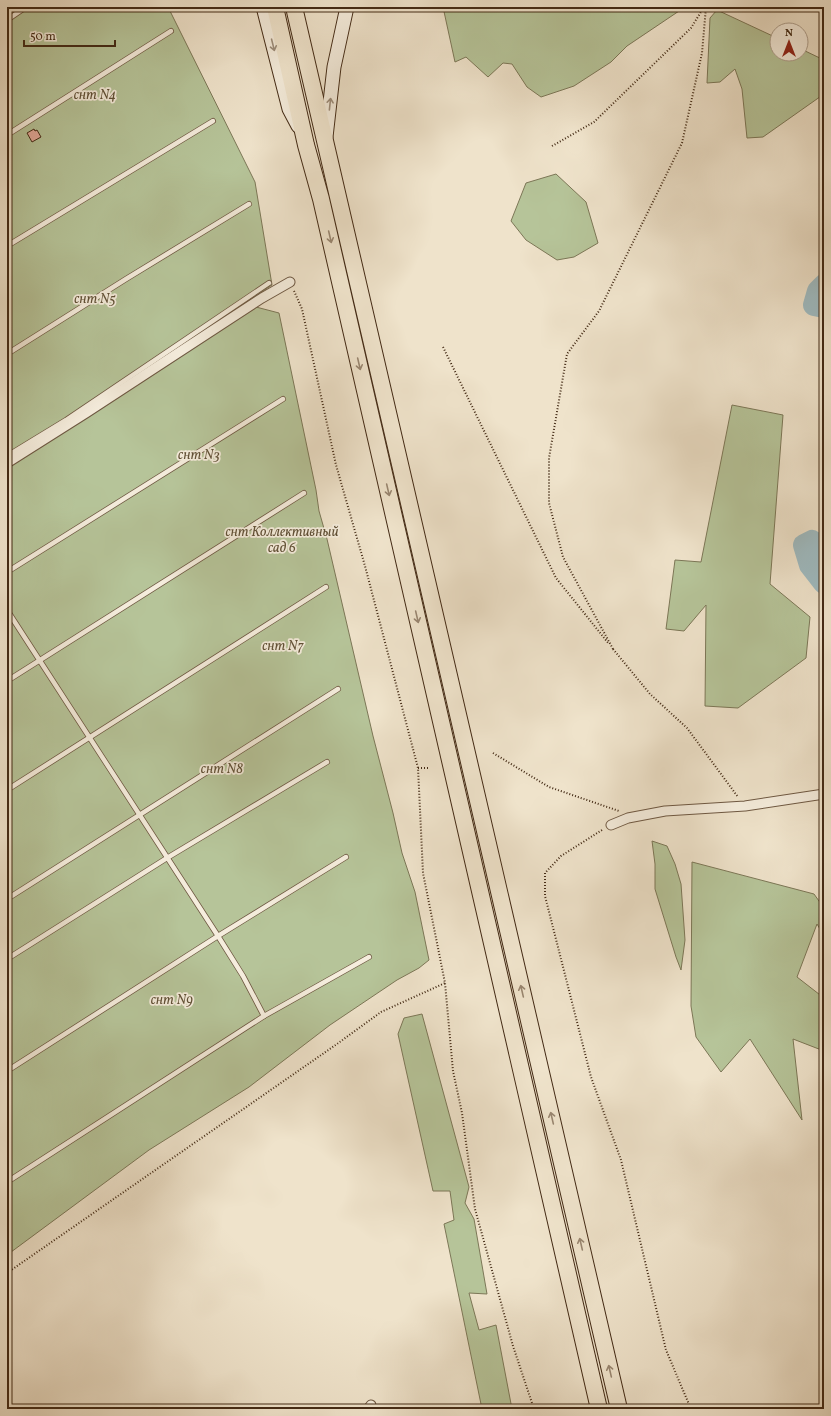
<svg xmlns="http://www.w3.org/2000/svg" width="831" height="1416" font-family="Vollkorn,serif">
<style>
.green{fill:#b6c499;stroke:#7c7757}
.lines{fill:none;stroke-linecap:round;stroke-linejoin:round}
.river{stroke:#9fbbc1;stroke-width:22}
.building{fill:#e2a99a;stroke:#432a15}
.service-casing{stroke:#6e5842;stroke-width:6}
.minor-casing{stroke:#6e5842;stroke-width:11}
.secondary-casing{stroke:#432a15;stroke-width:15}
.trunk-casing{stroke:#432a15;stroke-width:18}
.path{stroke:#432a15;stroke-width:2;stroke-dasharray:1 2;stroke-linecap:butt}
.service{stroke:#f5eddd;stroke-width:4.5}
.minor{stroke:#f5eddd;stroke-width:9}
.secondary{stroke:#f5eddd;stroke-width:13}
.trunk{stroke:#efe3cb;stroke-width:16}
.oneway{stroke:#9c8c79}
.oneway2{stroke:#998670}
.labels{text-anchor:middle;stroke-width:3.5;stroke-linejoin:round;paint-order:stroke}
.park-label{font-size:14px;font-style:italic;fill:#605036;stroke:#f5eddd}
</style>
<rect width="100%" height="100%" fill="#efe3cb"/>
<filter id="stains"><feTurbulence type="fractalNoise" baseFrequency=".005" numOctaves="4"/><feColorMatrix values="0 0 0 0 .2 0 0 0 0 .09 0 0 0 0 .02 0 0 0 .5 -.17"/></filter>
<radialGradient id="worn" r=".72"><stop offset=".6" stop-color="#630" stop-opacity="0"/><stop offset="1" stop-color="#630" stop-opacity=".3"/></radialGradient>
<g class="green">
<path d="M7,7H168L255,182L272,285L67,422L7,459Z"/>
<path d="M443,7H685L627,46L611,62L574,86L541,97L527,87L512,64L503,63L488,77L466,57L455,62Z"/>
<path d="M717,10L777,38V54H801V49L824,60V94L763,137L747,138L742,89L735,69L720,82L707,83L710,18Z"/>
<path d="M556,174L586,202L598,243L574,257L557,260L526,240L511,221L526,183Z"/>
<path d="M256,307L279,313L316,490L319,511L327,539L373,736L393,813L402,853L415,892L429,960L419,968L397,980L330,1025L249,1087L149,1150L7,1255V466Z"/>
<path d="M732,405L783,415L770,584L810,617L806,658L738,708L705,706L706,605L684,631L666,629L675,560L701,562Z"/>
<path d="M652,841L667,846L675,864L681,884L685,940L681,970L676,957L655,889V864Z"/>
<path d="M692,862L814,894L824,908V936L817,924L797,977L824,998V1051L793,1039L802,1120L750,1039L721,1072L696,1037L691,1006Z"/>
<path d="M422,1014L469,1187L465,1203L474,1219L487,1294L469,1293L479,1330L496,1325L512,1409H482L444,1224L454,1220L450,1191H433L398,1034L404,1018Z"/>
</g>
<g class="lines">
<g class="river">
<path d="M824,285L818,291L814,305L824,307"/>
<path d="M824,551L812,541L804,545L810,565L824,583"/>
</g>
</g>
<path class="building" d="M34,129L35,131L37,130L41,137L32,142L27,133Z"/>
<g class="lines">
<defs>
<g id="service">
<path d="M7,20L26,7"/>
<path d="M7,135L171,31"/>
<path d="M7,246L213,121"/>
<path d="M7,354L126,279L249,204"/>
<path d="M7,456L66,420L269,283"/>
<path d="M7,572L283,399"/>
<path d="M7,610L218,936L243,976L264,1016"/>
<path d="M7,681L304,493"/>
<path d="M7,790L326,587"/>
<path d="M7,899L338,689"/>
<path d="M7,959L167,858L327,762"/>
<path d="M7,1071L218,936L346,857"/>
<path d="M7,1182L264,1016L369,957"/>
</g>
<g id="minor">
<path d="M7,463L86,413L262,298L290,282"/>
<path d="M611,825L628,818L665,811L745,806L824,794"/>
<path d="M368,1409L371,1405"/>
</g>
<g id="secondary">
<path d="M263,7L289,109L298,126"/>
<path d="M326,137L334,67L347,7"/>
</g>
<g id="trunk">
<path d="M275,7L306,145L321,199L599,1409"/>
<path d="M294,7L619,1409"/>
</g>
</defs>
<use href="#service" class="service-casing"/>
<use href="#minor" class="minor-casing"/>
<use href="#secondary" class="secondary-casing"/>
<use href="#trunk" class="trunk-casing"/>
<g class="path">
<path d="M552,146L594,122L691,28L704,7"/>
<path d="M294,291L302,309L336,465L365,566L418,768L423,873L445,983L453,1071L462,1113L475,1209L513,1346L534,1409"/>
<path d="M443,347L556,578L609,644"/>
<path d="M613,649L563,557L549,503V458L567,354L599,311L682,143L702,53L706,7"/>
<path d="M613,649L650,694L687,728L738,797"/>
<path d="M493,753L549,787L619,811"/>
<path d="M418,768H430"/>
<path d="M602,830L561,856L545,873V896L591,1077L621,1160L666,1350L691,1409"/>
<path d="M7,1273L337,1044L381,1012L445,983"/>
</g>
<use href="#service" class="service"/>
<use href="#minor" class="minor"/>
<use href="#secondary" class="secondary"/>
<use href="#trunk" class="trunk"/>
</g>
<defs><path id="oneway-shaft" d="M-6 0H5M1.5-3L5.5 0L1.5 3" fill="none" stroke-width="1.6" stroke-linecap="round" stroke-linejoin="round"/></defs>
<g class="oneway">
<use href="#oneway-shaft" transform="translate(273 45) rotate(76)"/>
<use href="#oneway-shaft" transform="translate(330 104) rotate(-84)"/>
</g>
<g class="oneway2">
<use href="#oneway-shaft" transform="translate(330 237) rotate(77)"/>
<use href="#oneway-shaft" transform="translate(359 364) rotate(77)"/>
<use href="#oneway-shaft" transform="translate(388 490) rotate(77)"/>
<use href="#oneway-shaft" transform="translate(417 617) rotate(77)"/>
<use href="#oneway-shaft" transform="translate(522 991) rotate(-103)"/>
<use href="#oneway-shaft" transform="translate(552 1118) rotate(-103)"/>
<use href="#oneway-shaft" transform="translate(581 1244) rotate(-103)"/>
<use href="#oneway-shaft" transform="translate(610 1371) rotate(-103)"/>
</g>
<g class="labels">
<g class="park-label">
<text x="95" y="99">снт N4</text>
<text x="95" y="303">снт N5</text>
<text x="199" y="459">снт N3</text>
<text x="282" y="536">снт Коллективный<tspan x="282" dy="16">сад 6</tspan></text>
<text x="283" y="650">снт N7</text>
<text x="222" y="773">снт N8</text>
<text x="172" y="1004">снт N9</text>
</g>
</g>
<rect width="831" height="1416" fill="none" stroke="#efe3cb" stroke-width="24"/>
<rect x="8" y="8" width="815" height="1400" fill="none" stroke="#432a15" stroke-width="2"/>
<rect x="12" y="12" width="807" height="1392" fill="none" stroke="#432a15"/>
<g transform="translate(789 42)"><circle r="19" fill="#f5eddd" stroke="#ae9f8d"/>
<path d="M0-3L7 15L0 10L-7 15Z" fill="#8f2418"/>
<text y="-6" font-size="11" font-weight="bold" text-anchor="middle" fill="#432a15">N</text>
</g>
<path d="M24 40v6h91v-6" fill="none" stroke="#432a15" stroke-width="2"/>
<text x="30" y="40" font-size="12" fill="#432a15" stroke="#f5eddd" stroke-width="3" paint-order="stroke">50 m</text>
<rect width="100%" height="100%" filter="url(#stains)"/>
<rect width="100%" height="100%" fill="url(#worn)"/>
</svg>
